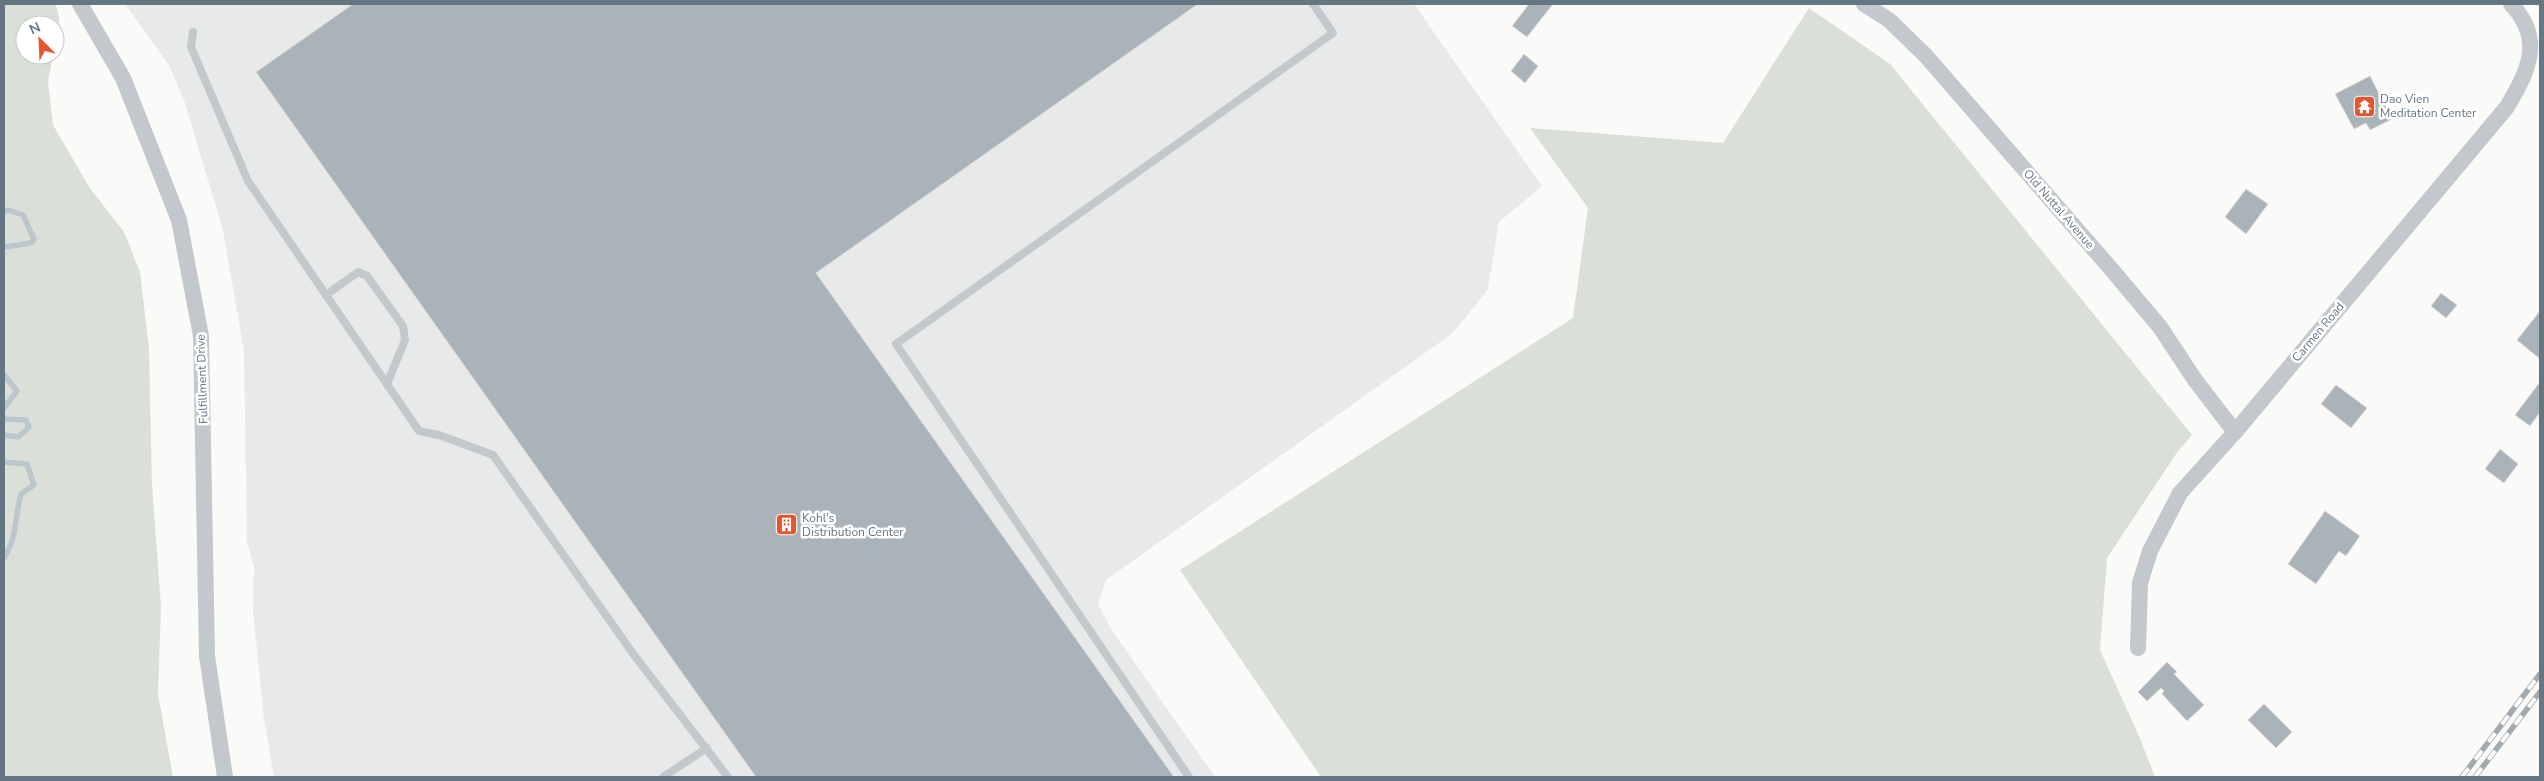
<svg xmlns="http://www.w3.org/2000/svg" width="2544" height="781" font-family="'Nunito Sans',sans-serif">
<style>
.built{fill:#e8e9e9}
.green{fill:#dadfd7}
.lines{fill:none;stroke-linecap:round;stroke-linejoin:round}
.stream{stroke:#bbc7cb;stroke-width:5.5}
.building{fill:#aab3b9;stroke:#dcdcda}
.service{stroke:#c3c8cc;stroke-width:8}
.minor{stroke:#c3c8cc;stroke-width:16}
.rail-casing{stroke:#a2aab0;stroke-width:5.5}
.rail{stroke:#fff;stroke-width:4;stroke-dasharray:11;stroke-linecap:butt}
.labels{text-anchor:middle;stroke-width:5;stroke-linejoin:round;paint-order:stroke}
.poi-label{font-size:12px;fill:#657683;stroke:#fff;text-anchor:start}
.street-label{font-size:12px;fill:#657683;stroke:#fff}
</style>
<rect width="100%" height="100%" fill="#fafaf8"/>
<path class="built" d="M125,4H1414L1542,186L1499,222L1488,289L1453,333L1106,580L1098,604L1111,629L1215,777H274L264,719L253,612L254,567L247,541L244,351L223,230L184,100L169,65Z"/>
<g class="green">
<path d="M4,4H54C63,15 58,32 55,45V25H25V55H53L48,82L53,125L89,187L124,232L140,272L149,349L152,485L161,606L158,694L173,777H4Z"/>
<path d="M1809,8L1890,64L2192,435L2176,454L2107,558L2100,650L2139,736L2155,777H1321L1180,570L1573,318L1588,208L1530,128L1723,143Z"/>
</g>
<g class="lines">
<g class="stream">
<path d="M4,212L8,210L23,215L34,239L31,243L4,247"/>
<path d="M4,375L17,391L4,408"/>
<path d="M4,419L26,420L29,427L18,437L4,435"/>
<path d="M4,462L27,464L34,485L21,494C14,519 18,536 4,558"/>
</g>
</g>
<g class="building">
<path d="M353,4H1198L816,273L1174,777H756L256,72Z"/>
<path d="M1529,4H1553L1527,37L1512,26Z"/>
<path d="M1524,54L1538,66L1525,83L1511,71Z"/>
<path d="M2370,76L2392,119L2370,130L2366,123L2354,129L2335,94Z"/>
<path d="M2246,189L2268,204L2246,234L2225,217Z"/>
<path d="M2441,293L2457,305L2446,318L2431,306Z"/>
<path d="M2540,311V359L2517,340Z"/>
<path d="M2540,382V412L2530,426L2515,415Z"/>
<path d="M2336,385L2367,408L2351,428L2321,404Z"/>
<path d="M2500,449L2518,464L2504,483L2485,469Z"/>
<path d="M2325,511L2360,536L2346,556L2339,551L2316,584L2288,564Z"/>
<path d="M2167,662L2177,672L2174,674L2204,705L2187,721L2162,694L2164,691L2161,688L2147,701L2138,692Z"/>
<path d="M2264,704L2292,732L2276,748L2248,720Z"/>
</g>
<g class="lines">
<g class="service">
<path d="M193,32L191,47L248,181L419,431L439,435L493,455L634,655L728,777"/>
<path d="M326,295L358,272L367,276L403,326L405,340L387,384"/>
<path d="M663,777L707,748"/>
<path d="M1189,777L896,344L1333,33L1313,4"/>
</g>
<g class="minor">
<path d="M80,4L123,78L179,220L201,336L207,656L225,777"/>
<path d="M1864,4L1889,20L1926,56L2112,270L2160,327L2195,380L2235,432"/>
<path d="M2138,648L2140,583L2150,551L2180,493L2235,432L2507,107C2529,70 2544,39 2511,4"/>
</g>
<defs>
<g id="rail">
<path d="M2462,777L2540,674"/>
<path d="M2475,777L2540,692"/>
</g>
</defs>
<use href="#rail" class="rail-casing"/>
<use href="#rail" class="rail"/>
</g>
<defs>
<symbol id="temple-square" viewBox="-11 -11 22 22"><rect x="-9" y="-9" width="18" height="18" rx="4" fill="#e4572e" stroke="#fff"/><path d="M0-6L5-2H3V0L6.5 2.5H4V6H1.5V3h-3V6H-4V2.5H-6.5L-3 0V-2H-5Z" fill="#fff"/></symbol>
<symbol id="building-square" viewBox="-11 -11 22 22"><rect x="-9" y="-9" width="18" height="18" rx="4" fill="#e4572e" stroke="#fff"/><path d="M-4-6H4V6H1V3H-1V6H-4ZM-2.5-4.3h1.7v1.8h-1.7ZM.8-4.3h1.7v1.8H.8ZM-2.5-1h1.7V.8h-1.7ZM.8-1h1.7V.8H.8Z" fill="#fff"/></symbol>
</defs>
<g fill-rule="evenodd">
<use href="#temple-square" x="2352" y="94" width="25" height="25"/>
<use href="#building-square" x="774" y="512" width="25" height="25"/>
</g>
<g class="labels">
<g class="poi-label">
<text x="2380" y="103">Dao Vien<tspan x="2380" dy="14">Meditation Center</tspan></text>
<text x="802" y="522">Kohl's<tspan x="802" dy="14">Distribution Center</tspan></text>
</g>
<g class="street-label">
<text transform="translate(2059 209) rotate(49)" y="4">Old Nuttal Avenue</text>
<text transform="translate(2318 332) rotate(-50)" y="4">Carmen Road</text>
<text transform="translate(202 379) rotate(-92)" y="4">Fulfillment Drive</text>
</g>
</g>
<rect width="2544" height="781" fill="none" stroke="#657683" stroke-width="10"/>
<g transform="translate(40 40) rotate(336)"><circle r="24" fill="#ffffff" stroke="#c1c8cd"/>
<path d="M0-4L9 19L0 12L-9 19Z" fill="#e4572e"/>
<text y="-8" font-size="14" font-weight="bold" text-anchor="middle" fill="#657683">N</text>
</g>
</svg>
